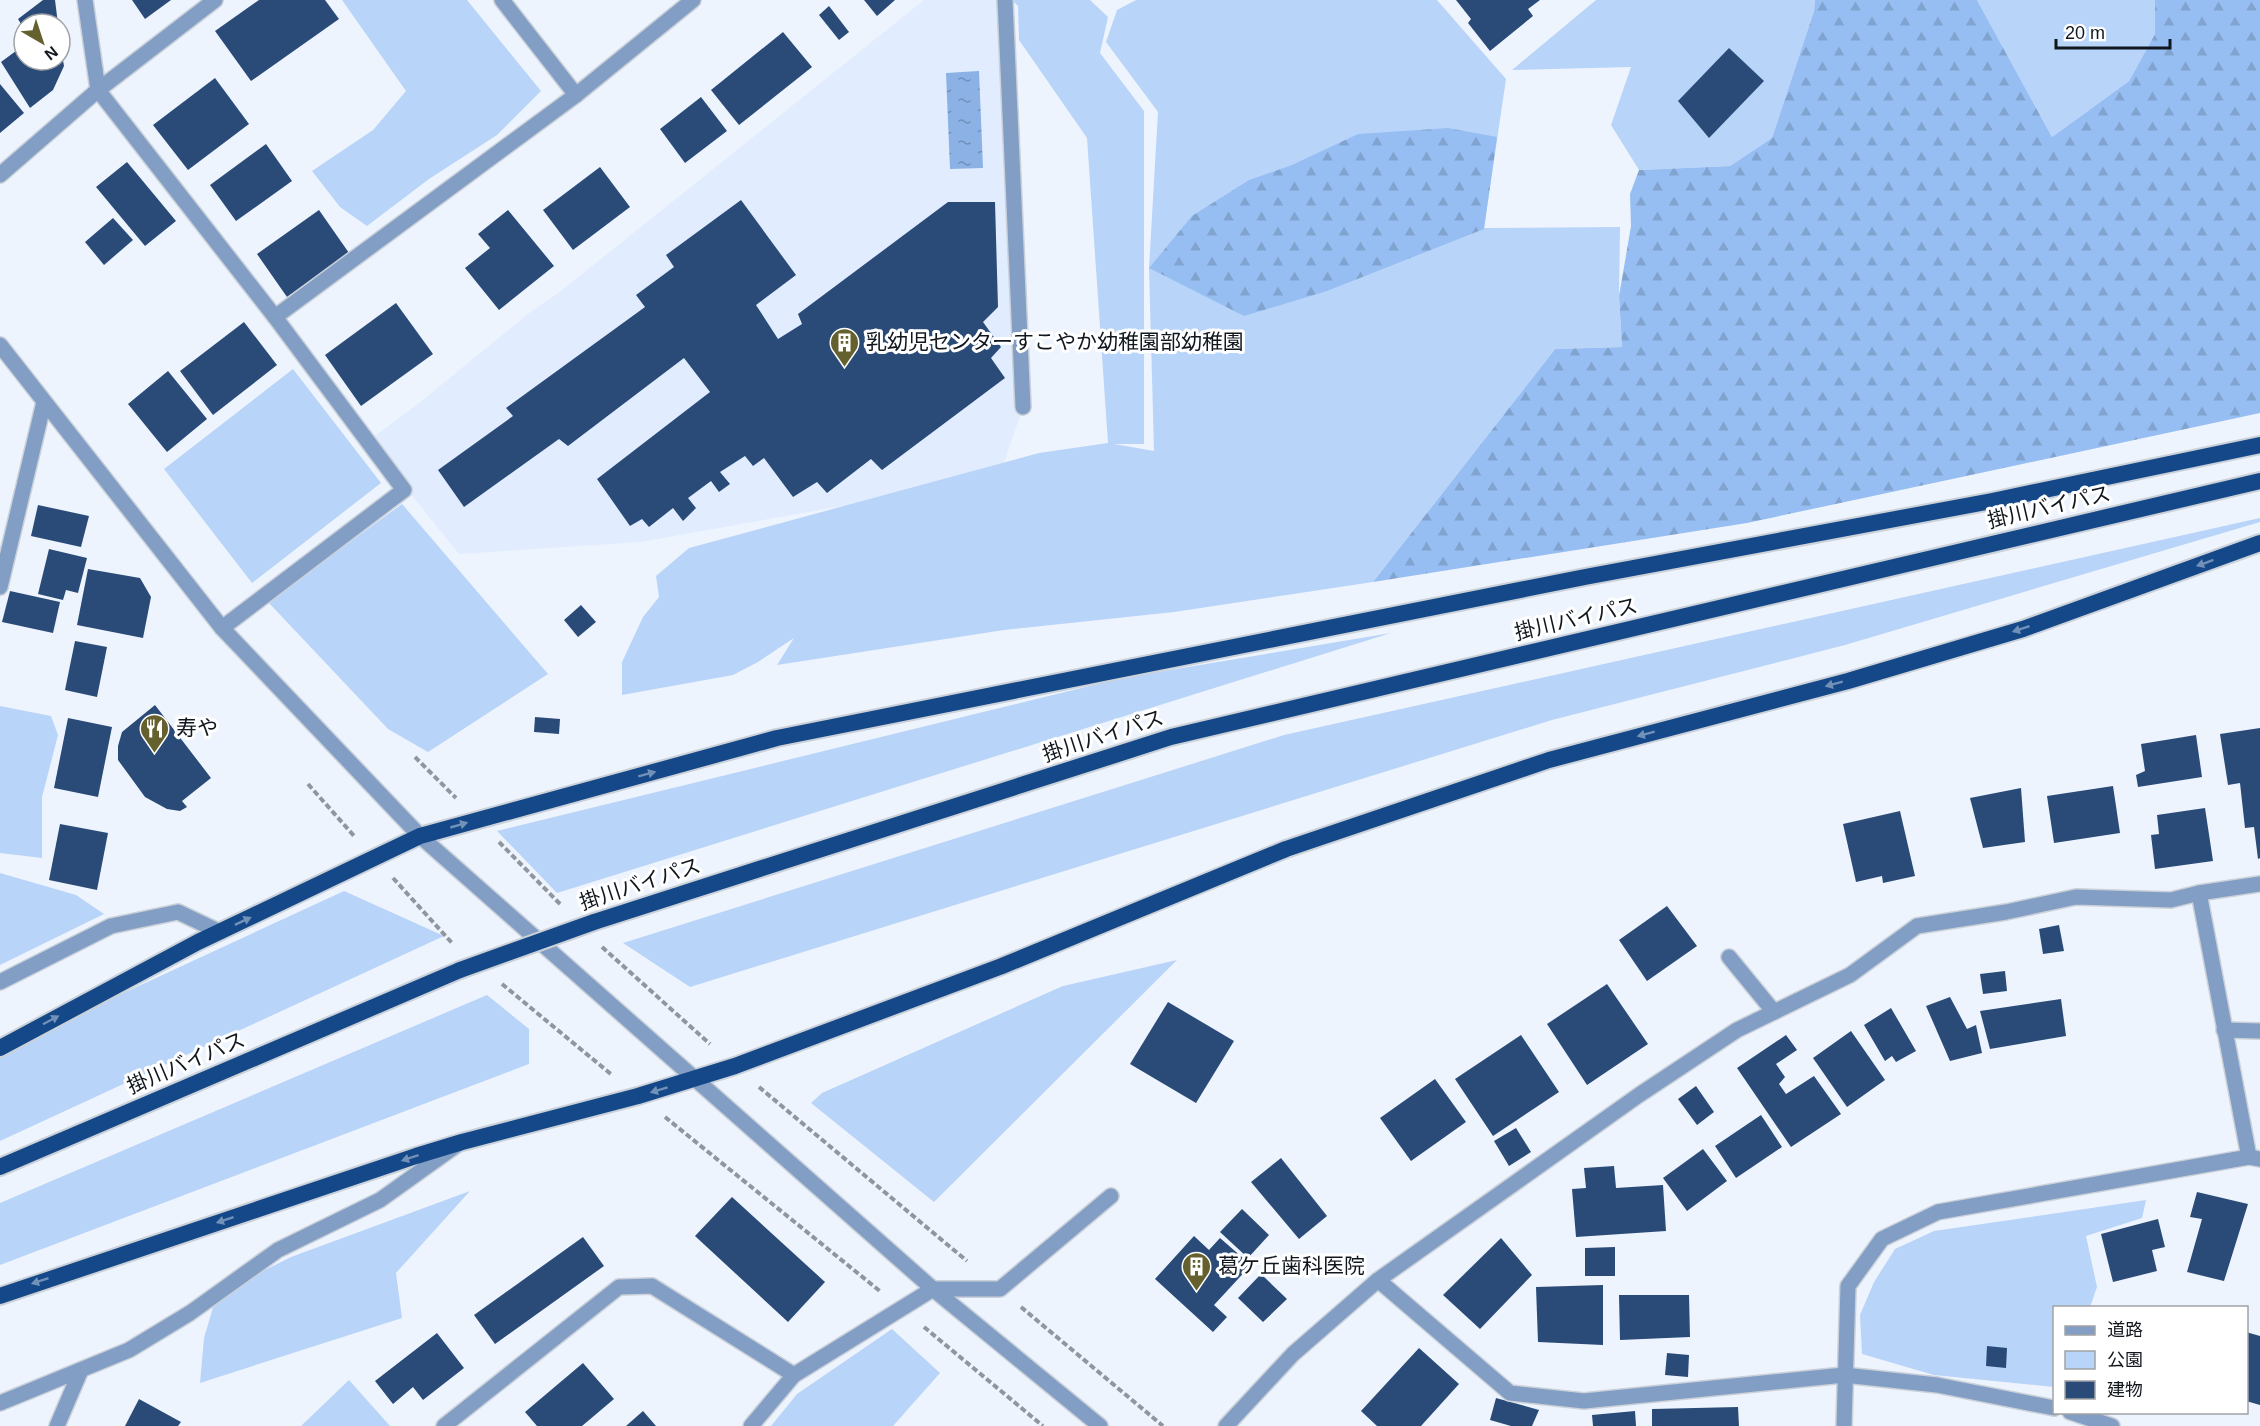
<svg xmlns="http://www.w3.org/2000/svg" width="2260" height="1426" font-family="Helvetica,'Noto Sans JP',sans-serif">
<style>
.built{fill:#e1edfe}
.green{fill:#b9d4f9}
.forest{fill:url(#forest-firs)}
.water{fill:url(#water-ripples)}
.building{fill:#2a4b78}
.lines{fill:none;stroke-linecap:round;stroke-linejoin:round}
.minor-casing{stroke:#cbd1d9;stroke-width:18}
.tertiary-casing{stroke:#cbd1d9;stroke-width:18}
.trunk-casing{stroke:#cbd1d9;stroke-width:20}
.path{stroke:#90969e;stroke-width:4;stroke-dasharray:6 3;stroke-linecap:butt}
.minor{stroke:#829ec5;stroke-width:15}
.tertiary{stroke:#829ec5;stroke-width:15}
.trunk{stroke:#144888;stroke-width:16}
.trunk-bridge-casing{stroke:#cbd1d9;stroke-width:20;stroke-linecap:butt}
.trunk-bridge{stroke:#144888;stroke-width:16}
.oneway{fill:#7291b8}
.labels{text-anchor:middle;stroke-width:6;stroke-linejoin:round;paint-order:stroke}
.poi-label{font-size:21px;fill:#11171e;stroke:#fff;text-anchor:start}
.street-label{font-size:21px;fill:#11171e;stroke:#fff}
</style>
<defs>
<pattern id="forest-firs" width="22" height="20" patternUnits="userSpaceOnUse" patternTransform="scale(1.5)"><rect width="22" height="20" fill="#97bef2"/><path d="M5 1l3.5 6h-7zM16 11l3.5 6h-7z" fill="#81a3cf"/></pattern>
<pattern id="water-ripples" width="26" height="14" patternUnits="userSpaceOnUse" patternTransform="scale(1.5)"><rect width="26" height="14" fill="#8bb1e5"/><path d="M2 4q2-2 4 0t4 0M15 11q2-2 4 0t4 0" fill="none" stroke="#708fb9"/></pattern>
</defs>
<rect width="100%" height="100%" fill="#eef4fd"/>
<path class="built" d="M924,0H997L1023,407L999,478L641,542L459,554L368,441L419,403L529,313L557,294Z"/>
<g class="green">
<path d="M342,0H467L541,91L497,135L429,179L367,226L340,207L312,171L373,130L406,91Z"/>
<path d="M1012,0H1090L1108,17L1100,53L1144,111V444H1114L1154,451L1149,268L1158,112L1106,42L1117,10L1136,0H1437L1506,79L1484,228L1620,227L1619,296L1622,347L1555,349L1373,582L1174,612L1004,630L777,665L794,638L758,662L733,675L622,695V662L643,617L659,597L656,576L689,548L1039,453L1108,443L1087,138L1019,40L1018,6Z"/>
<path d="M1596,0H1815L1814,11L1772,138L1730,166L1639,170L1611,125L1631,67L1512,70Z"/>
<path d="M1977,0H2155V34L2129,81L2052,137Z"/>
<path d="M293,369L381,483L252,583L164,469Z"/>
<path d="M402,504L548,674L428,752L388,729L268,602Z"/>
<path d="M2260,518V522L1845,645L1552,720L690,987L623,943L1284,735Z"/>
<path d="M1391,633L557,893L497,831L1122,678Z"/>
<path d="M0,706L51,716L58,735L42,797V858L0,853Z"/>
<path d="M0,873L76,895L104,914L0,965Z"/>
<path d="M344,891L444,936L0,1141V1050Z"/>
<path d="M1177,960L934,1202L811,1103L822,1093L1063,986Z"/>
<path d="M487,995L529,1029V1064L0,1265V1203Z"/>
<path d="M470,1191L396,1273L402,1318L200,1383L204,1338L217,1294L291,1257Z"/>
<path d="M2146,1200L2142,1218L2086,1236L2097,1287L2090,1307L2054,1308V1387L1934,1375L1862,1354L1860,1315L1874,1282L1895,1249L1934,1231Z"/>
<path d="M892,1329L940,1373L893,1426H771L797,1394Z"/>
<path d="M349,1380L390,1426H301Z"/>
</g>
<g class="forest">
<path d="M1815,0H1977L2052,137L2129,81L2155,34V0H2260V413L1747,523L1373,582L1555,349L1622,347L1619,296L1631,226L1630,194L1639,170L1730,166L1772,138L1814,11Z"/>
<path d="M1448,128L1497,137L1484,229L1327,291L1244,316L1149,268L1192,216L1249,180L1292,165L1358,134Z"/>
</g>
<path class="water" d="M979,71L983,168L950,169L946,73Z"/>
<g class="building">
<path d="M43,0H55L58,24H24V29L18,19Z"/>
<path d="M132,0H171L145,19Z"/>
<path d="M259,0H325L339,19L251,81L215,31Z"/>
<path d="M864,0H895L877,16Z"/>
<path d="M1456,0H1540L1528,9L1533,16L1490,51L1468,23L1471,19Z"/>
<path d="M829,6L849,32L839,40L819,15Z"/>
<path d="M783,32L812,67L739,125L711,90Z"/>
<path d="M24,45V60H60L61,49L64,66L53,90L30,108L1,62Z"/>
<path d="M1729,48L1764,81L1709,138L1678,101Z"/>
<path d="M215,78L249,124L188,170L153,125Z"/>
<path d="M0,84L24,113L0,133Z"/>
<path d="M701,97L727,131L685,163L660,129Z"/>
<path d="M266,144L292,181L236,221L210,185Z"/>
<path d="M127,162L176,221L145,246L96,187Z"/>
<path d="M600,167L630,207L573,250L543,210Z"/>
<path d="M741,200L796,275L756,305L778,339L802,324L798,314L948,202H995L998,307L983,322L1001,347L991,358L1005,378L882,470L871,459L827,493L817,482L793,497L764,458L753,466L745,456L720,472L730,484L719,492L711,481L688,498L696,508L683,521L673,508L649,527L642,519L630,526L597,479L710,392L684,358L568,446L559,439L464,507L438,470L513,416L506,408L645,307L636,295L674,267L666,255Z"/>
<path d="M319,210L349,253L287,297L257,254Z"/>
<path d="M508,210L554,266L499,310L465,268L490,248L478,234Z"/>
<path d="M113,218L133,240L104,265L85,242Z"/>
<path d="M396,303L433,354L361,406L325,355Z"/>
<path d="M244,322L277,365L213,415L180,371Z"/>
<path d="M168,371L207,419L167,452L128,404Z"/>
<path d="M38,505L89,516L81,547L31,536Z"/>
<path d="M49,549L87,558L78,593L66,590L63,600L38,594Z"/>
<path d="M88,569L140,578L151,597L143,638L77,625Z"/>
<path d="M10,591L60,602L53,633L2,622Z"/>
<path d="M581,605L596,622L578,637L564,620Z"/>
<path d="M75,641L107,647L97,697L65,690Z"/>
<path d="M155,705L211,778L182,801L187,807L180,811L167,809L145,797L118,760V746L122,732Z"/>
<path d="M535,717L560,719L559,734L534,732Z"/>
<path d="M68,718L112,727L98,797L54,788Z"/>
<path d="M2260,728V858L2258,859L2254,827L2245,828L2240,783L2228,785L2220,734Z"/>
<path d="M2196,735L2202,777L2138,787L2136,775L2145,771L2141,744Z"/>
<path d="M2113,786L2120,833L2054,843L2047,796Z"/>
<path d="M2021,788L2025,842L1983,848L1970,798Z"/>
<path d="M2205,808L2213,861L2155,869L2151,835L2159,834L2157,815Z"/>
<path d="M1900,811L1915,876L1883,883L1882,876L1856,882L1843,824Z"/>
<path d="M60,824L108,833L97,890L49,880Z"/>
<path d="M1667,906L1697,946L1647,981L1619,940Z"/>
<path d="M2059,925L2064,951L2043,954L2039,929Z"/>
<path d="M2005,971L2007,991L1983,994L1980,974Z"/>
<path d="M1607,984L1648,1044L1587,1085L1547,1024Z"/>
<path d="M1950,997L1967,1029L1976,1025L1982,1053L1950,1061L1926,1006Z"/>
<path d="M2061,999L2066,1036L1990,1049L1980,1011Z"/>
<path d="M1168,1002L1234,1041L1196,1103L1130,1064Z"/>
<path d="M1891,1008L1916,1051L1896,1062L1892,1056L1885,1061L1864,1025Z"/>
<path d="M1851,1031L1885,1080L1847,1107L1813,1058Z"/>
<path d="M1521,1035L1559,1092L1493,1136L1455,1079Z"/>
<path d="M1786,1035L1797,1050L1776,1064L1785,1077L1779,1084L1786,1094L1814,1076L1841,1114L1791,1147L1737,1068Z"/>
<path d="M1435,1079L1466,1122L1411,1161L1380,1118Z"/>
<path d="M1696,1086L1714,1112L1697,1125L1678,1099Z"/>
<path d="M1761,1115L1782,1147L1736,1178L1715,1146Z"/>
<path d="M1516,1128L1531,1152L1509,1166L1494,1141Z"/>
<path d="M1703,1149L1727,1181L1687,1211L1663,1178Z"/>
<path d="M1281,1158L1327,1216L1299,1239L1251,1182Z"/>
<path d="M1614,1166L1616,1188L1663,1185L1666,1231L1576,1237L1572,1189L1586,1188L1584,1168Z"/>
<path d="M2197,1192L2248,1204L2224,1281L2187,1272L2202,1219L2190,1217Z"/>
<path d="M732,1197L825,1282L788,1322L695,1236Z"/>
<path d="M1242,1209L1269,1235L1248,1258L1220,1232Z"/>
<path d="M2158,1219L2165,1247L2152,1250L2157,1271L2113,1282L2101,1234Z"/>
<path d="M1194,1236L1209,1250L1220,1238L1251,1265L1214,1305L1227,1317L1213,1332L1155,1279Z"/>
<path d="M583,1237L604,1266L495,1344L474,1315Z"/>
<path d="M1501,1238L1532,1275L1480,1329L1443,1295Z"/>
<path d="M1615,1247V1276H1585V1248Z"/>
<path d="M1261,1274L1287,1299L1263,1322L1238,1298Z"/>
<path d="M1603,1285V1345L1538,1342L1536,1287Z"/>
<path d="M1619,1295H1689L1690,1337L1620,1340Z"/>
<path d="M2246,1332L2260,1336V1405L2246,1401Z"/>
<path d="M437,1333L464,1368L423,1400L413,1387L393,1404L375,1381Z"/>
<path d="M1987,1346L2007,1348L2006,1368L1986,1366Z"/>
<path d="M1419,1348L1459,1384L1421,1426H1377L1361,1411Z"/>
<path d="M1667,1353L1689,1355L1688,1377L1665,1375Z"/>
<path d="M583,1363L614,1399L582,1426H537L525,1412Z"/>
<path d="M1496,1398L1539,1410L1532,1426H1511L1490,1420Z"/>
<path d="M139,1399L181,1422L178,1426H125Z"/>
<path d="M1738,1407L1739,1426H1652V1409Z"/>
<path d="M643,1411L656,1426H626Z"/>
<path d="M1635,1411L1636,1426H1593L1592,1415Z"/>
</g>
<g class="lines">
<defs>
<g id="minor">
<path d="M85,0L98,90L275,317L404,490L222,628"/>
<path d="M502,0L576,95"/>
<path d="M1005,0L1023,407"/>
<path d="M0,175L98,90L215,0"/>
<path d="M275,317L576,95L693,0"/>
<path d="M0,587L44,402"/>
<path d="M2199,893L2249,1157"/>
<path d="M1729,957L1774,1012"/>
<path d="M0,982L111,926L178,912L220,932"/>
<path d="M2224,1030L2260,1031"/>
<path d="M1378,1280L1510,1393L1584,1401L1844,1375L1937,1385L2054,1408"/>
<path d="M0,1403L129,1350L190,1313L278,1250L380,1200L457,1145"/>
<path d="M2070,1412L2112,1426"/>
<path d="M57,1426L81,1370"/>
<path d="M444,1426L619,1287L652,1286L794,1375"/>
<path d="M751,1426L794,1375L933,1289H1000L1111,1196"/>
<path d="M1226,1426L1293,1354L1378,1280L1639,1095L1737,1030L1850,975L1917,926L2006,912L2076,897L2171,900L2199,893L2260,884"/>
<path d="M1844,1426L1848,1286L1882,1239L1938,1212L2249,1157L2260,1159"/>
</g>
<path id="tertiary" d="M0,345L222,628L420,836L933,1289L1100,1426"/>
<g id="trunk">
<path d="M594,922L1171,737L2260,481"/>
<path d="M0,1048L198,942L420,836L777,738L1585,577L1992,501L2260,445"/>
<path d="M0,1167L460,970"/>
<path d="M0,1296L416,1156L462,1142L638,1096L735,1066L1002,966L1286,849L1549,760L1848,681L2023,629L2260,543"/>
</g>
</defs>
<use href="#minor" class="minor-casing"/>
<use href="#tertiary" class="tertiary-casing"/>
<use href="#trunk" class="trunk-casing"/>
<g class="path">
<path d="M415,757L456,798"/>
<path d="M308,784L355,837"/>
<path d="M499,842L561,905"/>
<path d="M393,878L452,943"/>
<path d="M602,947L710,1044"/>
<path d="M502,984L612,1075"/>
<path d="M759,1087L967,1261"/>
<path d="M665,1117L881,1292"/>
<path d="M1021,1307L1163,1426"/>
<path d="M924,1327L1043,1426"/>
</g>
<use href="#minor" class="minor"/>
<use href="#tertiary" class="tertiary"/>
<use href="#trunk" class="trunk"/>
<defs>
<path id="trunk-bridge" d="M460,970L594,922"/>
</defs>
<use href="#trunk-bridge" class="trunk-bridge-casing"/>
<use href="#trunk-bridge" class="trunk-bridge"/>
</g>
<defs><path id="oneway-solid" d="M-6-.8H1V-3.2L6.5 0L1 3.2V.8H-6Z" transform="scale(1.5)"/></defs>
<g class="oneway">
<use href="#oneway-solid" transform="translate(2205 563) rotate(160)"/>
<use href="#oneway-solid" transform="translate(2021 629) rotate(162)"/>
<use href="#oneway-solid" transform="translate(1834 684) rotate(165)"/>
<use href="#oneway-solid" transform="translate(1646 734) rotate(165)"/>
<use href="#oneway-solid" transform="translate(647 774) rotate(-15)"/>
<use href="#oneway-solid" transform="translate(459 825) rotate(-16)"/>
<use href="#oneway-solid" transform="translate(243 921) rotate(-25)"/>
<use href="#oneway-solid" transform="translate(51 1020) rotate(-28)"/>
<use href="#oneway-solid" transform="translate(659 1090) rotate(163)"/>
<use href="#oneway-solid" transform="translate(410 1158) rotate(162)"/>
<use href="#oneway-solid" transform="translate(225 1220) rotate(162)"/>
<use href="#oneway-solid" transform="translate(40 1281) rotate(162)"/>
</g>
<defs>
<symbol id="building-pin" viewBox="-11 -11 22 30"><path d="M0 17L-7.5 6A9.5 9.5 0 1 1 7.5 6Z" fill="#64612e" stroke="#fff"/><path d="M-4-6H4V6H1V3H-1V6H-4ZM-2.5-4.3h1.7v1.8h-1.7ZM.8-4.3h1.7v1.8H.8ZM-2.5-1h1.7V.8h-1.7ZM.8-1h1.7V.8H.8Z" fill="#fff"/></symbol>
<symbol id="restaurant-pin" viewBox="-11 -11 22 30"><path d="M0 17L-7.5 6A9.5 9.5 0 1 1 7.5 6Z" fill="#64612e" stroke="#fff"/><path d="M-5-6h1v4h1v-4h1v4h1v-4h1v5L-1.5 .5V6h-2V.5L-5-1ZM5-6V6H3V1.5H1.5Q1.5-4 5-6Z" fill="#fff"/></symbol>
</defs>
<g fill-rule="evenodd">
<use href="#building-pin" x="828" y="326" width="33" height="45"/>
<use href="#restaurant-pin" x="138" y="712" width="33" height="45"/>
<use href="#building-pin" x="1180" y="1250" width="33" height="45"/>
</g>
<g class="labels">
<g class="poi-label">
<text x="866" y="349">乳幼児センターすこやか幼稚園部幼稚園</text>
<text x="176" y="735">寿や</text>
<text x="1218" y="1273">葛ケ丘歯科医院</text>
</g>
<g class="street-label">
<text transform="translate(2049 507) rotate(-13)" y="7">掛川バイパス</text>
<text transform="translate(1576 619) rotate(-13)" y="7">掛川バイパス</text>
<text transform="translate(1103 736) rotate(-18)" y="7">掛川バイパス</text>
<text transform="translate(640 884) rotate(-18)" y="7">掛川バイパス</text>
<text transform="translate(186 1063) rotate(-23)" y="7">掛川バイパス</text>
</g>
</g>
<rect x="2053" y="1306" width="195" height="108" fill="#ffffff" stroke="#a0a2a5" stroke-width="1.5"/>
<rect x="2065" y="1326" width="30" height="9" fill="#829ec5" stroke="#a0a2a5" stroke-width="1.5"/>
<text x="2107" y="1336" font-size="18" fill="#11171e">道路</text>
<rect x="2065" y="1351" width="30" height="18" fill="#b9d4f9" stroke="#a0a2a5" stroke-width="1.5"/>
<text x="2107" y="1366" font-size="18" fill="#11171e">公園</text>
<rect x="2065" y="1381" width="30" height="18" fill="#2a4b78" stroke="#a0a2a5" stroke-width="1.5"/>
<text x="2107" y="1396" font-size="18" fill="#11171e">建物</text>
<g transform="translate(42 42) rotate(141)"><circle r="28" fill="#ffffff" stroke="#a0a2a5" stroke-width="1.5"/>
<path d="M0-4.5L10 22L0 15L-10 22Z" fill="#64612e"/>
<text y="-9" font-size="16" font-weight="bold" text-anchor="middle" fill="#11171e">N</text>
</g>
<path d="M2056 39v9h114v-9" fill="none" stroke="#11171e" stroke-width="3"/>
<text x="2065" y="39" font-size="18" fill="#11171e" stroke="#ffffff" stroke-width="4.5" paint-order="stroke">20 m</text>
</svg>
